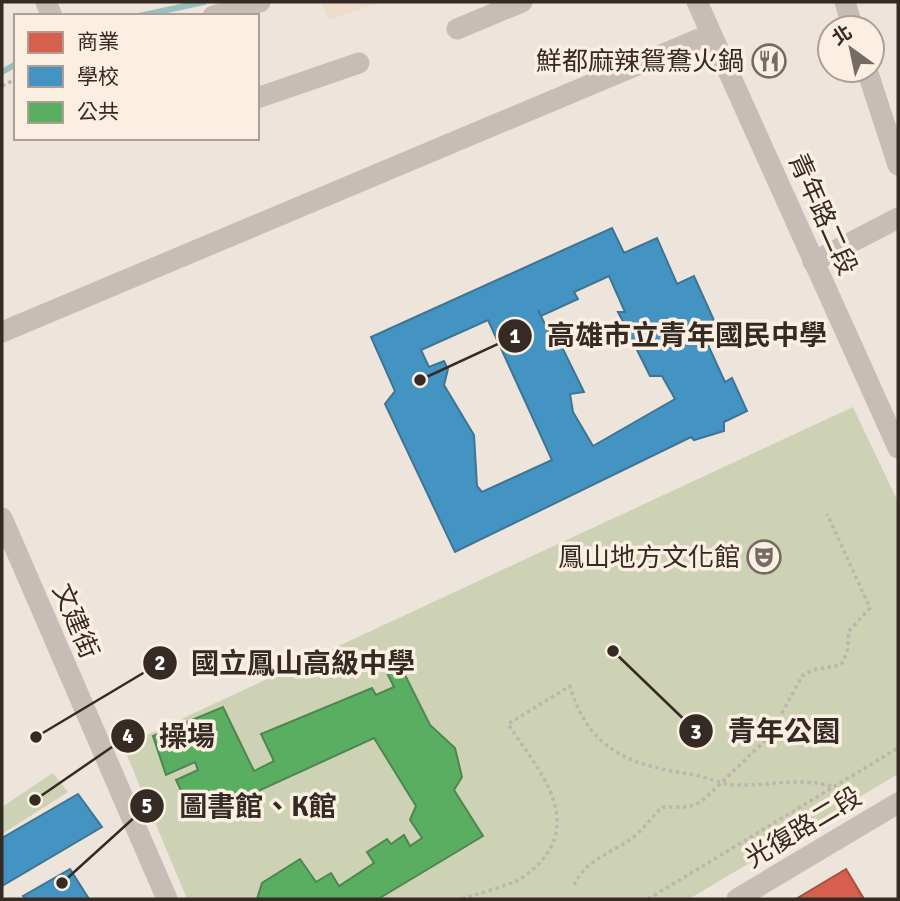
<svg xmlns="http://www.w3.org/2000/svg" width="900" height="901" font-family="Signika,'Noto Sans TC',sans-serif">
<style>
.green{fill:#ced2b5}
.plaza{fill:#edddca}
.shops{fill:#d6604d;stroke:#a65041;stroke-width:2}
.schools{fill:#4393c3;stroke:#3f7493;stroke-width:2;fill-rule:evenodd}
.public{fill:#5aae61;stroke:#4f864f;stroke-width:2}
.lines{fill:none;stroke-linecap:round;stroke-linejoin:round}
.stream{stroke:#97c0bf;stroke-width:6}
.path{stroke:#beb5ae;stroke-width:3.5;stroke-dasharray:3.5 3.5;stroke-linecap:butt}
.minor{stroke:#c5bdb6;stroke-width:21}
.labels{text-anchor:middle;stroke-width:7;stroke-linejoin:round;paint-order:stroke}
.poi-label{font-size:26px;fill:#352a24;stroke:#fbefe2;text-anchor:end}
.street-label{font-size:26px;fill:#352a24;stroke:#fbefe2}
.leader{fill:none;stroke:#352a24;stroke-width:2.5}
.callout-dot{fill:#352a24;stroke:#fbefe2;stroke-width:2.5}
.mark-label{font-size:21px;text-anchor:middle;font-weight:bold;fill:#fff}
.callout-label{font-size:28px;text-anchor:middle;font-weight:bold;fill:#352a24;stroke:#fbefe2;stroke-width:7;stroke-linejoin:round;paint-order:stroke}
</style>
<rect width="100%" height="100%" fill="#ede5dc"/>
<g class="green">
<path d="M853,407L898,502V774L689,899H187L123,746Z"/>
<path d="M53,773L68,792L2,834V807Z"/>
</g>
<path class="plaza" d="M321,2H380L329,20Z"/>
<path class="shops" d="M846,869L864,899H796Z"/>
<g class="schools">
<path d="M612,228L624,253L657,238L677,284L694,276L722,338L708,345L725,382L732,378L747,411L724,422V431L694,440L691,437L455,552L385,404L395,391L371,337ZM609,276L625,312H618L650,376H662L675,399L593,446L573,412L570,394L584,392L560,343L555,345L538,310L541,316L578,299L574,292ZM488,320L552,460L482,492L477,486L474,435L444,385L448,369L444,361L429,367L421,350Z"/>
<path d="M78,794L102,827L2,886V838Z"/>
<path d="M70,869L89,899H25L23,896Z"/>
</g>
<path class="public" d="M401,667L430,725L455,748L462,777L454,790L483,836L378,899H257L262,883L300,859L316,882L331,873L339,886L374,863L367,852L387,839L391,844L404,835L410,846L422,838L410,820L416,806L374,738L195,820L176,780L198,770L195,762L166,775L153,736L223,707L254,771L274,761L261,734L372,688L376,695L394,687L387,673Z"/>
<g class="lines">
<g class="stream">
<path d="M139,16L204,2"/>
<path d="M2,72L16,64"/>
</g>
<g class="path">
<path d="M2,86L16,79"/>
<path d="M574,885C587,858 613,853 635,836C645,827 653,816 662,807H688L701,802L769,737L802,676L812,670L841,665L847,653L849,631L870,608L827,514"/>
<path d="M462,899C480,893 501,888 518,880C528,875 536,867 543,859C581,813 533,763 508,724L570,686C588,749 629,765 689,774C706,776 719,784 736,785C769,786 799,777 831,786"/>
<path d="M648,899L898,748"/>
</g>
<g class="minor">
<path d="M46,2L52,16"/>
<path d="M697,2L898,448"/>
<path d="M845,2L853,28"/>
<path d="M213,16L260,2"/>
<path d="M457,29L522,2"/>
<path d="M867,70L898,165"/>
<path d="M257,98L359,63"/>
<path d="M813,262L898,218"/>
<path d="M2,332L711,34"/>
<path d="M2,518L167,899"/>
<path d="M737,899L898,803"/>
</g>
</g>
<defs>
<symbol id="restaurant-ring" viewBox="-11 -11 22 22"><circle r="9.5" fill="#fbefe2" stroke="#756b64" stroke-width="1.5"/><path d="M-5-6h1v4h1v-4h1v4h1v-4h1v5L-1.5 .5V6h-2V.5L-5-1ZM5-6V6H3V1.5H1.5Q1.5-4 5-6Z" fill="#756b64"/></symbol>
<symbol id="theatre-ring" viewBox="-11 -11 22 22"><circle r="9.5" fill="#fbefe2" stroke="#756b64" stroke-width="1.5"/><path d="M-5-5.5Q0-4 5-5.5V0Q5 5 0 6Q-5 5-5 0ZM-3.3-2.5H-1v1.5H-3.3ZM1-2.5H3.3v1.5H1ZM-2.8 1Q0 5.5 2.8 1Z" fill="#756b64"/></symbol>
</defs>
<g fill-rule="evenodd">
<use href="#restaurant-ring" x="750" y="42" width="38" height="38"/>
<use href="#theatre-ring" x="745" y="538" width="38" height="38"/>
</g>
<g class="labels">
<g class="poi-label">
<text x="744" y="70">鮮都麻辣鴛鴦火鍋</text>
<text x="740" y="566">鳳山地方文化館</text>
</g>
<g class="street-label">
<text transform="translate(823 214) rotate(66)" y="9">青年路二段</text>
<text transform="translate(76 621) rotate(67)" y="9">文建街</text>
<text transform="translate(803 827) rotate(-31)" y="9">光復路二段</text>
</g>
</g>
<path class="leader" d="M420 380L515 336M36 737L160 663M613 651L696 731M35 800L128 736M62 883L147 806"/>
<g class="callout-dot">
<circle cx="420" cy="380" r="7"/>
<circle cx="36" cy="737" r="7"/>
<circle cx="613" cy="651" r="7"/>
<circle cx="35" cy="800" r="7"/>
<circle cx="62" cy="883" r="7"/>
<circle cx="515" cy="336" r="18"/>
<circle cx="160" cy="663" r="18"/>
<circle cx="696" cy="731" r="18"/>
<circle cx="128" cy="736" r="18"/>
<circle cx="147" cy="806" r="18"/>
</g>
<g class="mark-label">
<text x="515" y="343">1</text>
<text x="160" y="670">2</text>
<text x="696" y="739">3</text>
<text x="128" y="743">4</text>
<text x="147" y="813">5</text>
</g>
<g class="callout-label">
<text x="687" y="345">高雄市立青年國民中學</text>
<text x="303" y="673">國立鳳山高級中學</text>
<text x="784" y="741">青年公園</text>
<text x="187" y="746">操場</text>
<text x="258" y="816">圖書館、K館</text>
</g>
<rect width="900" height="901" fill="none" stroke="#352a24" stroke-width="7"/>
<rect x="14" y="14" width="245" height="126" fill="#fbefe2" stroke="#aca096" stroke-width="2"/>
<rect x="28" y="32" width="35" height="21" fill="#d6604d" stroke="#aca096" stroke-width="2"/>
<text x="77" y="49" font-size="21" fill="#352a24">商業</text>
<rect x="28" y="66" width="35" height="21" fill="#4393c3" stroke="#aca096" stroke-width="2"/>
<text x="77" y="84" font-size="21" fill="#352a24">學校</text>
<rect x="28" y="102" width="35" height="21" fill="#5aae61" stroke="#aca096" stroke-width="2"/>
<text x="77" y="119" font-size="21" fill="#352a24">公共</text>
<g transform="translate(851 49) rotate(327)"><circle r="33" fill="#fbefe2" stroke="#aca096" stroke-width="2"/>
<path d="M0-5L12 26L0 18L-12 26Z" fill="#756b64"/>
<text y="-10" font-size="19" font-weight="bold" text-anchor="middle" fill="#352a24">北</text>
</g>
</svg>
